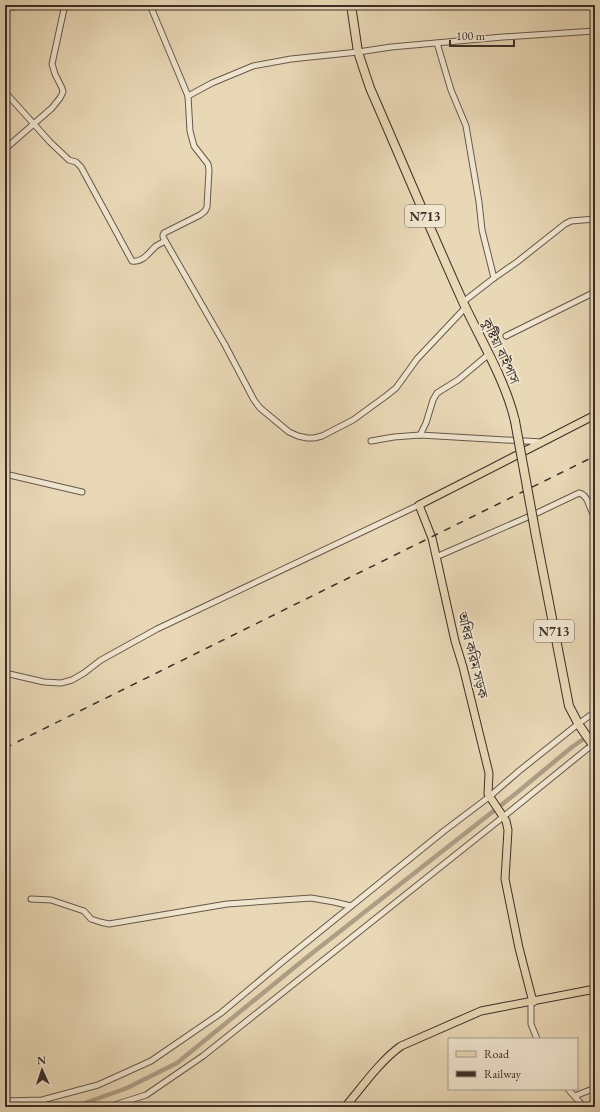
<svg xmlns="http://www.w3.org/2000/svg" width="600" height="1112" font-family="'EB Garamond','Noto Serif Bengali',serif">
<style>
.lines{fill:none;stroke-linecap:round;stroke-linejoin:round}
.canal{stroke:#ae9e86;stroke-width:4.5}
.minor-casing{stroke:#66584c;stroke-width:7}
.major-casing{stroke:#3b2e28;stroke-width:9}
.highway-casing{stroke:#3b2e28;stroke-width:10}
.minor{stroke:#f1e6d0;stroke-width:5}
.major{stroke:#e9d8b6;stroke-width:7}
.highway{stroke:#e9d8b6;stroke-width:8}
.rail{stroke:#3b2e28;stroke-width:1.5;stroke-dasharray:7 7;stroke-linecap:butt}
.highway-bridge-casing{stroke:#3b2e28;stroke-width:10;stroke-linecap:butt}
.highway-bridge{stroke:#e9d8b6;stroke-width:8}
.labels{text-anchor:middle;stroke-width:3.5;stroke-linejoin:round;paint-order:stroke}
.shield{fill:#f1e6d0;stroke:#72655a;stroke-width:1}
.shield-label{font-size:13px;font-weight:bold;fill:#3b2e28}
.street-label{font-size:14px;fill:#3b2e28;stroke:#f1e6d0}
</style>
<rect width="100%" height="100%" fill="#e9d8b6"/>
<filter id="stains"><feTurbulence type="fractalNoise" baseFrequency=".005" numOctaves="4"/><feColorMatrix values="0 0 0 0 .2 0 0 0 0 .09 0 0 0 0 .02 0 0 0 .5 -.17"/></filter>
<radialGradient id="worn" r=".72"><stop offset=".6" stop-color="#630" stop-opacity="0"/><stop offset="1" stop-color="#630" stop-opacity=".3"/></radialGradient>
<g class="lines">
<path class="canal" d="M74,1107L127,1088L177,1063L306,958L514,795L572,747L595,731"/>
<defs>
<g id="minor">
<path d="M57,5L64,9"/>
<path d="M150,5L188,96L190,131L194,146L208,164L209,170L207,207L205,211L200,215L164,233L163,235V237L225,345L254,400L260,408L289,432L298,436L307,438H314L322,436L353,420L386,396L396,388L417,359L466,307"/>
<path d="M13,7L14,5"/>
<path d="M437,43L451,90L466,126L479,202L482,230L494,278"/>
<path d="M5,92L50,142L69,160L76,162L81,167L132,261C143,263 149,252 156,246C159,244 162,243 165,241"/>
<path d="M188,96L212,83L253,66L291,59L358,52L391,47L503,37L595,31"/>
<path d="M5,149L52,108L60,98L63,92L62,88L55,74L52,64L64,9L66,5"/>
<path d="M463,302L494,278L517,262L565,224L571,221L595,219"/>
<path d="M506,336L595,292"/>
<path d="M420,435L426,423L433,400L437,393L458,380L489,354"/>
<path d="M371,441L394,437L420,435L542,442"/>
<path d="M5,474L82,492"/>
<path d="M436,557L537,513L579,493C589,495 589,510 595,517"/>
<path d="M5,673L44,682L61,683L72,680L84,673L101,660L157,629L419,505"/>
<path d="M31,899L51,900L84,911L91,919L100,922L109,924L227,904L311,898L334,902L351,906"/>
<path d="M531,1002V1024L537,1039"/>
<path d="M568,1089L584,1107"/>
<path d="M575,1096L595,1088"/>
<path d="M5,1101L42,1100L98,1085L151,1061L221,1013L282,962L444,831L489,797L519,771L578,724L595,712"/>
<path d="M108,1107L146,1095L203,1056L503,817L587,749L593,745"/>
</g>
<g id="major">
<path d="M533,1002L519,948L505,879L508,830L506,821L488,794L489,773L463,667L455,641L432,538L419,505L482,473L595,415"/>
<path d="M345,1107C363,1086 379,1062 401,1046L481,1011L595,989"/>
</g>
<g id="highway">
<path d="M351,5L358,52L370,88C401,159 431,231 463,302C481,341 505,379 515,421"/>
<path d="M536,536L569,706L579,725L595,748"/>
</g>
</defs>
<use href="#minor" class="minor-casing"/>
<use href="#major" class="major-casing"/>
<use href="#highway" class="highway-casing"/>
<use href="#minor" class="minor"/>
<use href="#major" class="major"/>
<use href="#highway" class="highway"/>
<path class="rail" d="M5,748L595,456"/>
<defs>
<path id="highway-bridge" d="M515,421L536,536"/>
</defs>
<use href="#highway-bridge" class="highway-bridge-casing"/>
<use href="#highway-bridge" class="highway-bridge"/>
</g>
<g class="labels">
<g class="shield">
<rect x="405" y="205" width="40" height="22" rx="3"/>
<rect x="534" y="620" width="40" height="22" rx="3"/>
</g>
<g class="shield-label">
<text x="425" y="221">N713</text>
<text x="554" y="636">N713</text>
</g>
<g class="street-label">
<text transform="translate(501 351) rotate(65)" y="5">কুষ্টিয়া বাইপাস</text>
<text transform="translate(473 655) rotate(76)" y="5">অধির করিম সড়ক</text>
</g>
</g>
<rect width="600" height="1112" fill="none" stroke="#e9d8b6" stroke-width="20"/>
<rect x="6" y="6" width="588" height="1100" fill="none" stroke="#3b2e28" stroke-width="2"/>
<rect x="10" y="10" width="580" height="1092" fill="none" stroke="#3b2e28"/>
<rect x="448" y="1038" width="130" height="52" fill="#f1e6d0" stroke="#a89c8d"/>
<rect x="456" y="1051" width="20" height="6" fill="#e9d8b6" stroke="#a89c8d"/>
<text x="484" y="1058" font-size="12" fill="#3b2e28">Road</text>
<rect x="456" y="1071" width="20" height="6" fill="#3b2e28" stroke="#a89c8d"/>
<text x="484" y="1078" font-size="12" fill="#3b2e28">Railway</text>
<g transform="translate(42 1070) rotate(357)" stroke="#f1e6d0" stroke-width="3" paint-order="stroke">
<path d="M0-3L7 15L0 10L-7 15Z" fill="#3b2e28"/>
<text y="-6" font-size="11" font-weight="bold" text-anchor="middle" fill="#3b2e28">N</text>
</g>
<path d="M450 40v6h64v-6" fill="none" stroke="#3b2e28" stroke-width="2"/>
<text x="456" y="40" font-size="12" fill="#3b2e28" stroke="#f1e6d0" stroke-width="3" paint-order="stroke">100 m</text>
<rect width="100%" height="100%" filter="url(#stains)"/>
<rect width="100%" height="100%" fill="url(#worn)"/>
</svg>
